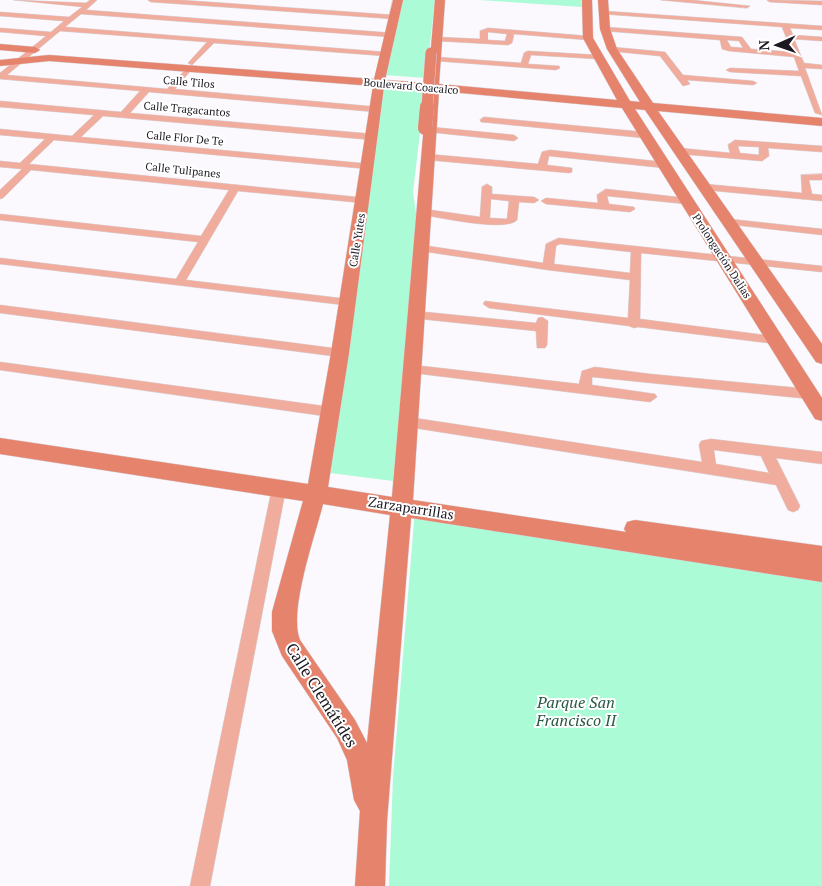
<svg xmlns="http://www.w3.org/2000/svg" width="822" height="886" font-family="'PT Serif',serif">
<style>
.green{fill:#acfbd7}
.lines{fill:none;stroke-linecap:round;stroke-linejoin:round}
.street-casing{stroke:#d7d5db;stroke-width:1}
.secondary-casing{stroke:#d7d5db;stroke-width:1}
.street{fill:#f0ac9c;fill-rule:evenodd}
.secondary{fill:#e6836c;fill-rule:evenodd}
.secondary-bridge-far1-casing{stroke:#d7d5db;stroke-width:12;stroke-linecap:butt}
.secondary-bridge-casing{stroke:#d7d5db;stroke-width:14;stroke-linecap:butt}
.secondary-bridge-far1{stroke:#e6836c;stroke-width:11}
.secondary-bridge{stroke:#e6836c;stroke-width:14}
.labels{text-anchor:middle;stroke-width:4;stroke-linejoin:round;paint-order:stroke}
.far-street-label{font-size:11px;fill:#1c1821;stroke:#fff}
.street-label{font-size:14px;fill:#1c1821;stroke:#fff}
.near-street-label{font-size:16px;fill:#1c1821;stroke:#fff}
.near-park-label{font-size:16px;font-style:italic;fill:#295945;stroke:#fff}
</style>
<rect width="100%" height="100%" fill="#fbf9fe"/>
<g class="green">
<path d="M401,0H435L426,78L384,75Z"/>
<path d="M479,0H581L582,7Z"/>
<path d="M384,88L425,91L413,192L417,220L393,481L330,473Z"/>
<path d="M415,510L822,568V886H389L393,777Z"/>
</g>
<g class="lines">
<defs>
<g id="street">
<path d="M14,0L86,3L90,0H97L86,10L393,33L394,35L390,37L81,14L65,27L385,52L389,54L385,56L214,43L192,65L188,63L207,42L60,31L7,75L167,89L188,67L192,69L175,89L379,107V111L376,112L149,92L130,113L373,134L377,137L373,140L103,116L81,137L371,164V168L368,169L54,140L29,164L367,198L368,200L363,203L238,191L186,280L348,299L352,300V306L0,264V258L176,279L198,242L0,220V214L201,236L229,190L31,170L3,198L0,199V190L22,169L0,167V161L20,163L45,139L0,135V129L72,136L94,115L0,107V101L121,112L140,91L0,79V73L46,36L0,32V28L51,32L64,21L0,16V12L69,17L82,7Z"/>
<path d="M148,0H180L394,15L398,17L394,19L151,2Z"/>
<path d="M661,0H692L750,6L747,8Z"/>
<path d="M767,0L822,1V5L770,2Z"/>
<path d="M604,11L822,26V30L790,28L793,35L822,37V41L794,39L804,63L822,65V69L805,68L822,115L815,113L801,76L730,72L726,70L730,68L799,71L794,57L729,51L722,49L720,40L605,31L601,29L605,27L742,37L751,49L792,52L782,27L602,14ZM727,40L739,41L743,48L731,47Z"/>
<path d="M488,28L588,36L592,38L588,40L514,34L512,43L508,45L438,41L434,39L438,37L480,39V31ZM488,32L507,34L505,41L488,40Z"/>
<path d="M612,47L665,52L683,75L753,81L757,83L753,85L687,80L690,84L683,86L660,56L609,51L608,49Z"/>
<path d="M528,51L598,55L602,57L598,59L531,55L528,64L559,66L560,68L556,70L436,61L432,59L436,57L521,63L524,53Z"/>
<path d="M484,117L644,132L648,135L644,138L481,122L480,120Z"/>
<path d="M431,127L514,135L518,138L514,141L428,132V128Z"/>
<path d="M735,140L822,146V152L768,148L769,156L762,161L680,154L675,151L680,148L730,153L728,145ZM738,146L759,147V155L740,153Z"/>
<path d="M550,150L664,162L669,165L664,168L549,156L547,165L572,168V172L569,173L428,160L423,157L428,154L538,164L542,152Z"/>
<path d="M822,174V180H809L812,194L822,195V201L705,190L700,187L705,184L802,193L801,175Z"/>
<path d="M487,184L492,187V194L534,197L539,200L534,203L519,202L517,220C506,232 442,218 424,215L419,212L424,209L480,217L482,187ZM491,199L509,201L507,219L490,218Z"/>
<path d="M606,189L686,198L691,201L686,204L607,196L609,204L634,207L635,209L630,212L546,204L541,201L546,198L598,203L597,195Z"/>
<path d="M730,219L822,229V235L726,224L725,222Z"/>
<path d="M559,238L822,266V272L641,253L640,319L780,337L782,340L776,344L638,327L634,328L629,326L489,308L483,304L485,301L628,318L630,280L548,270L421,251L416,248L421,245L543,263L546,244ZM560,244L631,252L630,273L554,264L556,246Z"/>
<path d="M0,305L340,349L346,353L340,357L0,313Z"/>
<path d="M415,311L536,323L538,318L542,317L548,321L547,345L545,348H537L536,331L411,318V312Z"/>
<path d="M0,362L331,407L338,412L331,417L0,370Z"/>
<path d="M413,365L579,384L582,371L595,367L650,374L810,389L816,394L810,399L592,377V385L655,394L657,397L650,402L413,373L407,369Z"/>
<path d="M408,417L702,462L699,445L701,441L711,439L822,452V464L776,458L800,506L798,510L793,512L788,510L776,485L408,427L401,422ZM714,450L761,456L769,473L716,464Z"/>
<path d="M279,482L284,484L286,488L210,886H190L272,488L274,484Z"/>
</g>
<g id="secondary">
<path d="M393,0H403L385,80L428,83L435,0H445L439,84L617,100L583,38L582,0H592L593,38L630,101L640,102L607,49L600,29L598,0H608L610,29L617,49L653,103L822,118V126L658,111L822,344V364L816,362L645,110L635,109L822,398V421L815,419L622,108L439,91L413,500L626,532L624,529L627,522L635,520L822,546V582L411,518L387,821L385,886H355L360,811L354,800L347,760L337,738L282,656L272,631V612L303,501L0,454V438L308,484L331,353L373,86L49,61L0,66V60L49,55L374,79ZM384,87L427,90L392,497L328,487L349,353ZM323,504L390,515L367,743L355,720L300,640C288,612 315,536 323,504Z"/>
<path d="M0,44L35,47L40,50L35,53L0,50Z"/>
</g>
</defs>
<use href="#street" class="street-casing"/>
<use href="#secondary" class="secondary-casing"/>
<use href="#street" class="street"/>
<use href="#secondary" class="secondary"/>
<defs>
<path id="secondary-bridge-far1" d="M427,108L431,53"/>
<path id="secondary-bridge" d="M425,128L427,107"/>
</defs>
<use href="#secondary-bridge-far1" class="secondary-bridge-far1-casing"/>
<use href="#secondary-bridge" class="secondary-bridge-casing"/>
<use href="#secondary-bridge-far1" class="secondary-bridge-far1"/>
<use href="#secondary-bridge" class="secondary-bridge"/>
</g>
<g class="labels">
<g class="far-street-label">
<text transform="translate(189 82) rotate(5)" y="4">Calle Tilos</text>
<text transform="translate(411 86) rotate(5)" y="4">Boulevard Coacalco</text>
<text transform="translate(187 109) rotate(5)" y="4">Calle Tragacantos</text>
<text transform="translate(185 138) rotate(5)" y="4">Calle Flor De Te</text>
<text transform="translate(183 170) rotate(6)" y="4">Calle Tulipanes</text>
<text transform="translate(357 240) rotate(-81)" y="4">Calle Yutes</text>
<text transform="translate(722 256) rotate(57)" y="4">Prolongación Dalias</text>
</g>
<g class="street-label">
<text transform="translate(411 508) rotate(9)" y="5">Zarzaparrillas</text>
</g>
<g class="near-street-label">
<text transform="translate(322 695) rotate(58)" y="6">Calle Clemátides</text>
</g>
<g class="near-park-label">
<text x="576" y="708">Parque San<tspan x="576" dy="18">Francisco II</tspan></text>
</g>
</g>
<g transform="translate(777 45) rotate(268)" stroke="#ffffff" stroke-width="4" paint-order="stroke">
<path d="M0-4L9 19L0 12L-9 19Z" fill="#1c1821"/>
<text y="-8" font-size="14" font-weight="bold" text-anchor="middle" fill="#1c1821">N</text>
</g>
</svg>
